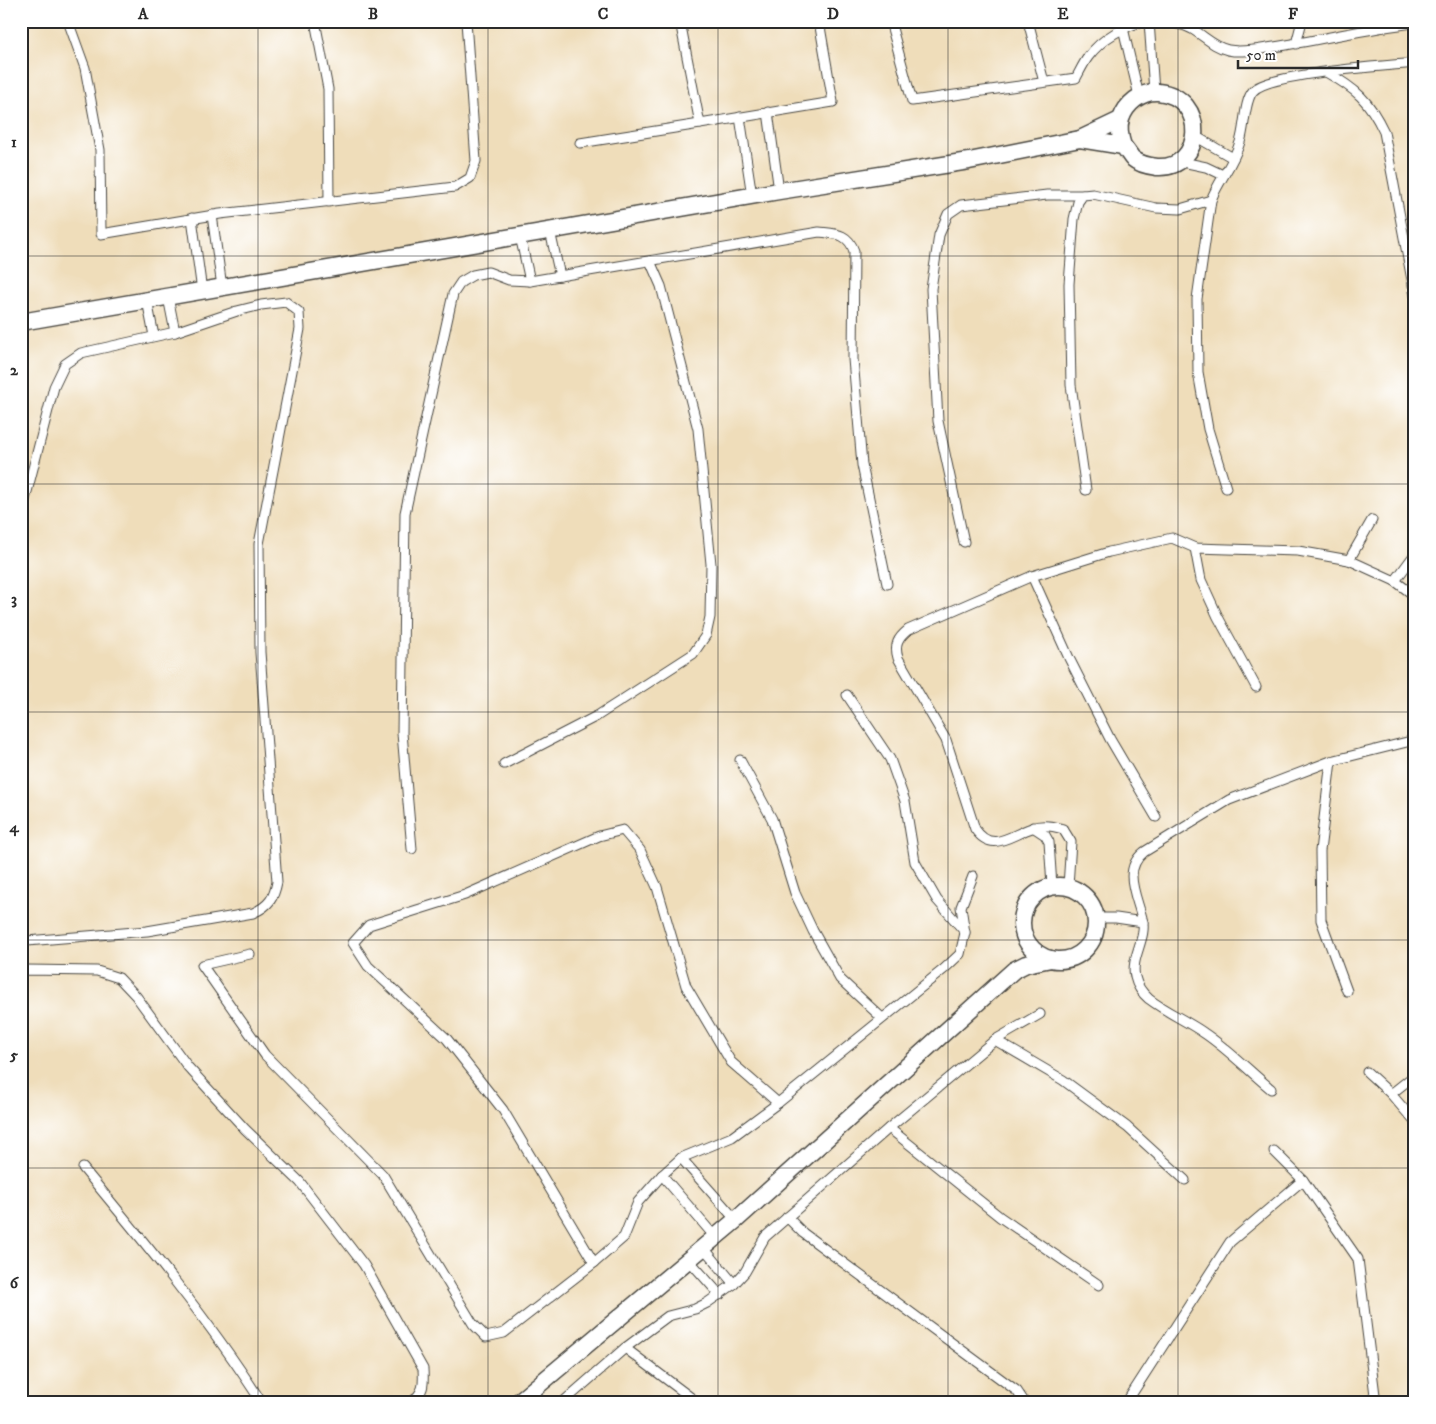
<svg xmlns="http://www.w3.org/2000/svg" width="1436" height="1424" font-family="'IM FELL DW Pica',serif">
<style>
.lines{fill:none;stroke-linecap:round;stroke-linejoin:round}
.service-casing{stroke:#484640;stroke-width:11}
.minor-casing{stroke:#484640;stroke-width:19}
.service{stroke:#fff;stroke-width:9}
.minor{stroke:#fff;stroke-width:16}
.grid{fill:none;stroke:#2b2b2b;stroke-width:1;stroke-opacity:0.55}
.neatline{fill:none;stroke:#2b2b2b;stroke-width:2}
.grid-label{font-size:16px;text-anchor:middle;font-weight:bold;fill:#2b2b2b}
</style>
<rect width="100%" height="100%" fill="#fff"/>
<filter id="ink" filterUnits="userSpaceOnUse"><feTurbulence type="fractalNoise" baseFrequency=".02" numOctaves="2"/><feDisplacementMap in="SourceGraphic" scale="10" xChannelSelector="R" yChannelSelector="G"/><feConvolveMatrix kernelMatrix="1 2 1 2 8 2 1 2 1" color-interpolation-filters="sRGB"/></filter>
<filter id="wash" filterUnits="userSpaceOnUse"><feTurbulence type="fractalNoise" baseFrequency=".0096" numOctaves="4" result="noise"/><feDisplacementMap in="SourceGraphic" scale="20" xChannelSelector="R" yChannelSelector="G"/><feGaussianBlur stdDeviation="1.12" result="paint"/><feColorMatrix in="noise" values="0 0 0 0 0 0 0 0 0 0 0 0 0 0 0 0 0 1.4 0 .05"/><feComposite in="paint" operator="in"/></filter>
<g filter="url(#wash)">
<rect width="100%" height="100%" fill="#efddba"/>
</g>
<g filter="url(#ink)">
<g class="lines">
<defs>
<g id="service">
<path d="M68,21L85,68L100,150L101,234L220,214L455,187L470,178L476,161L466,21"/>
<path d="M315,21L328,89L329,202"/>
<path d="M680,21L700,124L833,102L819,21"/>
<path d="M890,21L912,101L1076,78C1080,71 1083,64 1088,57C1102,38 1125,25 1147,21"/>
<path d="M1028,21L1044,82"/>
<path d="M1149,21L1154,92"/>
<path d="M1155,21C1167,22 1180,23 1192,29C1204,36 1214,47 1228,50C1243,53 1260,49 1274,47C1321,40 1367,28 1415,23"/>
<path d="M1123,28L1139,96"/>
<path d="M1296,44L1302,21"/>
<path d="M1326,72C1356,89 1369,100 1384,132L1415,296"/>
<path d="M768,112L779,191"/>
<path d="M740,117L752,196"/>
<path d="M1195,136L1233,158"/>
<path d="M580,143L700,124"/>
<path d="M1178,161L1206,167L1223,175"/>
<path d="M212,215L222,287"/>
<path d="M192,218L202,291"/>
<path d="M550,231L560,276"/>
<path d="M520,236L530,281"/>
<path d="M168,297L175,332"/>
<path d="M147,300L154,336"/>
<path d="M1226,488L1208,429L1198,372L1197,299L1211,200C1219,180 1234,163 1240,142C1245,128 1244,101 1253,91C1269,73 1387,66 1415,63"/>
<path d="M1086,490L1071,385L1069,284L1074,219L1078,202L1083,195L1093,194L1156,208L1180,209L1211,200"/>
<path d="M21,515L54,387L65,364L81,353L175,332L237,311L261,305L286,302L299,312L300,329L259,544L260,652L277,882C274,898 269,906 253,913L147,931L27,941L21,939"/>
<path d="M964,542L938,421L931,289L939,235L948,214L961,205L1047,195H1083"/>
<path d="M1195,548L1201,580L1218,617L1256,687"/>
<path d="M1349,560L1372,520"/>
<path d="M1032,576L1069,658L1110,739L1156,817"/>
<path d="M1395,581L1415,554"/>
<path d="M847,695L890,759L905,801L915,862L937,900L965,932"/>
<path d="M740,760L772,819L795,893L813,931L840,979L882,1018"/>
<path d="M1331,761L1320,851L1321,920L1347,991"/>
<path d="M504,764L597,716L693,654L706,635L710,617L711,564L698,429L661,286L650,261"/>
<path d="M1033,827L1045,835L1049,842L1052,886"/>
<path d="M412,849L402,733L405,513L453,294L461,282L473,275L488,272L509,280L530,281L819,232C836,234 848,233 854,251L853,359L862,465L887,584"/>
<path d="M1068,886L1071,842L1063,829C1053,826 1042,824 1032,828C1010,835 992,854 975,829L946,740L898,658C894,645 898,638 908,630L1032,576L1109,552L1172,538L1195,548L1298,551L1349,560L1395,581L1415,596"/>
<path d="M1096,918H1116L1143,922"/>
<path d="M250,954L202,965L265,1055L383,1175L473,1324L486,1337L504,1333L594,1263L624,1237L638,1202L662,1175L681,1158L732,1137L778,1103L944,969L960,954L965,933L961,907L973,876"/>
<path d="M21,972L26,970L97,971L119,978L136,996L188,1067L245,1129L300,1182L364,1265L423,1369C424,1385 424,1392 411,1403"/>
<path d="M995,1040L1063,1080L1127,1127L1185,1180"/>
<path d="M1367,1072L1391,1094L1415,1122"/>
<path d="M1271,1089C1249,1071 1228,1049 1204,1033C1187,1021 1166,1012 1149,999C1142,993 1137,986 1135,977C1130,957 1148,938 1142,918C1136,894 1122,870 1144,852L1229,800L1331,761L1415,740"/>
<path d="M1391,1094L1415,1075"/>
<path d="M889,1128L1000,1217L1099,1285"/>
<path d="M1274,1151L1303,1180L1358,1259L1376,1403"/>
<path d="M681,1158L736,1220"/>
<path d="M83,1168C146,1244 209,1320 262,1403"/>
<path d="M662,1175L715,1237"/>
<path d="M787,1217L803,1233L1017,1391L1025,1403"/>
<path d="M703,1247L734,1284"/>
<path d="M688,1259L720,1295"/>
<path d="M594,1263L503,1110L447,1039L368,966L353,943L369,925L465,895L599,836L623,830L640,850L657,887L686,986L731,1062L778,1103"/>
<path d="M625,1348L698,1403"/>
<path d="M562,1403L625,1348L668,1316L695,1309L707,1303L734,1284L745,1272L765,1237L889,1128L995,1040L1040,1014"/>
<path d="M1126,1403L1230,1242L1303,1180"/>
</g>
<g id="minor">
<path d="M1080,139L1123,146C1126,149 1129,154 1132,158C1139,164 1148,166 1157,167C1204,170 1209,97 1158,92C1141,91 1126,104 1121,119C1118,128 1120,137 1123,146"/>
<path d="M21,322L779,191L969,161L1080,139L1120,120"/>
<circle cx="1059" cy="923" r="37"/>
<path d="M517,1403L736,1220L1014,970L1026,964L1051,959"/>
</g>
</defs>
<use href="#service" class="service-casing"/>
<use href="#minor" class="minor-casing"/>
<use href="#service" class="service"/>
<use href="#minor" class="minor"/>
</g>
</g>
<path class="grid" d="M258,21V1403M488,21V1403M718,21V1403M948,21V1403M1178,21V1403M21,256H1415M21,484H1415M21,712H1415M21,940H1415M21,1168H1415"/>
<rect width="1436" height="1424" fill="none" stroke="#fff" stroke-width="55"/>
<path d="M1238 60v8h120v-8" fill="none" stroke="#2b2b2b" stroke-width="2.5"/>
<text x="1246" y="60" font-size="15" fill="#2b2b2b" stroke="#ffffff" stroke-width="4" paint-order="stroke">50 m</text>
<rect x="28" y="28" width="1380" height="1368" class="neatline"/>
<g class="grid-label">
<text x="143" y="19">A</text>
<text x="373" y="19">B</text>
<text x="603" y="19">C</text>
<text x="833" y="19">D</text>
<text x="1063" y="19">E</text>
<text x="1293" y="19">F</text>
<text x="14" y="147">1</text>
<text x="14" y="375">2</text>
<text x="14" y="604">3</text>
<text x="14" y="832">4</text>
<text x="14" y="1060">5</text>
<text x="14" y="1288">6</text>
</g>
</svg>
